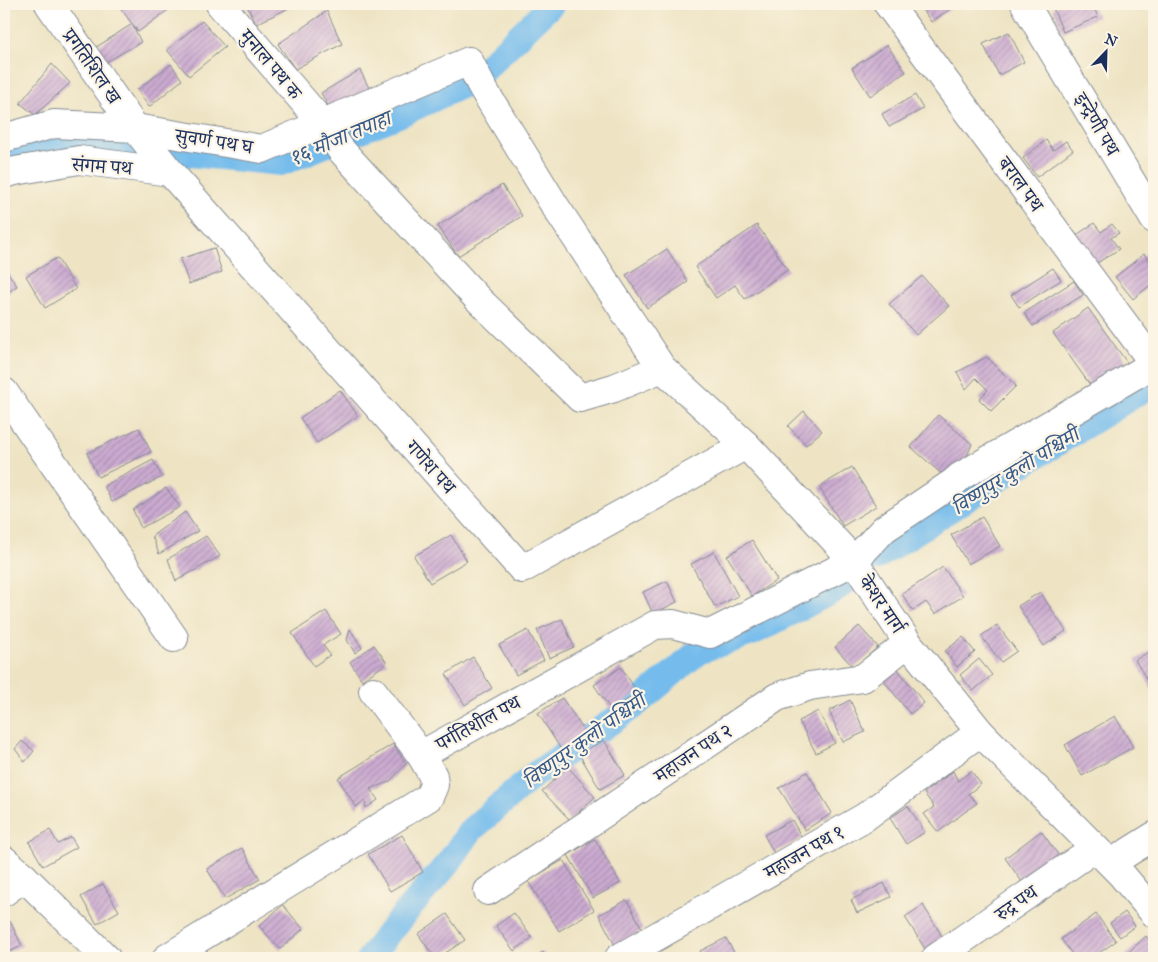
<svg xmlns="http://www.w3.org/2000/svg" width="1158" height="962" font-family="'IM FELL Great Primer','Noto Serif Devanagari',serif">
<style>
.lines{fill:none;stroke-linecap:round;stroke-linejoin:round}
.canal{stroke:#74bcec;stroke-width:26}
.building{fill:url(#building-hatch)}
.minor-casing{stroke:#848a91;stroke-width:30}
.minor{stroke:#fff;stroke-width:28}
.labels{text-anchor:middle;stroke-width:4.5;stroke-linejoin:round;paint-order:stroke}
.street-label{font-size:20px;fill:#1b2f5e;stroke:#fcf5e5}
.water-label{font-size:21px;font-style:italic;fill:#365989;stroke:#fcf5e5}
</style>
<defs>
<pattern id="building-hatch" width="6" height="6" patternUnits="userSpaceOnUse" patternTransform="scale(1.25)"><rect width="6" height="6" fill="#ccabd1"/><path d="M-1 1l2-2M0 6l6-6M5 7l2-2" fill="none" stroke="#a58cad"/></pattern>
</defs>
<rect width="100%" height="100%" fill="#fcf5e5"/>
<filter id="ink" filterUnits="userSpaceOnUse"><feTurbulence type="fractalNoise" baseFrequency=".02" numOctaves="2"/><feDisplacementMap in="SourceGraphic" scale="10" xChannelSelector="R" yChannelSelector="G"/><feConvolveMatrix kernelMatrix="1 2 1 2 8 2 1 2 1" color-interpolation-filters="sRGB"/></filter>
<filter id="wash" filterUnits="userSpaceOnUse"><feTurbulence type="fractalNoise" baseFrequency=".0096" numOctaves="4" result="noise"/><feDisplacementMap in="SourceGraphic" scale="20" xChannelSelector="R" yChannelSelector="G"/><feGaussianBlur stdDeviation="1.12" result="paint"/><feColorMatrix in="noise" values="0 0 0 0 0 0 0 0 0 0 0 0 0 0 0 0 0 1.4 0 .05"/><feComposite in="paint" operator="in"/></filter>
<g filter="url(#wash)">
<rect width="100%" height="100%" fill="#eee4c4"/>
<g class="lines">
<g class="canal">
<path d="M4,158L77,143L281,163L401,114L472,81L552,4"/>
<path d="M875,558L949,510L1154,383"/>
<path d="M370,958L389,932L449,862L471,830L534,775L634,706L699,651L752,633L831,592L844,583"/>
</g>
</g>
<g id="blocks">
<g class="building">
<path d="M123,4H174L175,5L138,32L119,6Z"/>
<path d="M246,4H297L256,24Z"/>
<path d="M919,4H950L952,8L931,22Z"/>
<path d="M1063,4H1092L1098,17L1063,32L1053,8Z"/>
<path d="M327,11L342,44L295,69L278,44Z"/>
<path d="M202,21L225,47L189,76L167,50Z"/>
<path d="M132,24L141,42L103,64L95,48Z"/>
<path d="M1009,32L1024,62L999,75L983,44Z"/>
<path d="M887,45L906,72L870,96L852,68Z"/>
<path d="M52,64L70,83L35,115L20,103Z"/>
<path d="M171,64L182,80L149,107L137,90Z"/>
<path d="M360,70L373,96L332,113L321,93Z"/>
<path d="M915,95L923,109L889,127L882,114Z"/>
<path d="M1046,140L1053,150L1066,141L1073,150L1037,177L1023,158Z"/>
<path d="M502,185L522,216L458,256L438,226Z"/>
<path d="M1094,223L1101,232L1112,224L1119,233L1111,238L1119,249L1091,267L1071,239Z"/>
<path d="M757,225L788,270L745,299L735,285L716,298L695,267Z"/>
<path d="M214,248L222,272L189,284L180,259Z"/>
<path d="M667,249L688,282L647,308L626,275Z"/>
<path d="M1144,254L1154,267V282L1133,299L1115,277Z"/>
<path d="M57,258L76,289L45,308L26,276Z"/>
<path d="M4,267L17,286L4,295Z"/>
<path d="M1053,268L1061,280L1019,307L1011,295Z"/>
<path d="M922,276L949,306L916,335L889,304Z"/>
<path d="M1074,281L1083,295L1033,326L1024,313Z"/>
<path d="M1088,308L1128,364L1093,389L1053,333Z"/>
<path d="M987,357L1016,386L991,411L979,399L988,390L976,378L966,389L957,372Z"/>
<path d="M340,390L358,416L317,443L300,418Z"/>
<path d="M804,411L822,431L806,445L788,426Z"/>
<path d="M938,415L972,444L967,456L974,462L944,476L911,447Z"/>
<path d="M139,428L151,452L98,477L87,453Z"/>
<path d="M153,460L162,477L112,502L104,486Z"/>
<path d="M852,467L876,506L843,526L819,487Z"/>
<path d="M166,488L180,507L141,528L133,510Z"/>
<path d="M185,512L198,531L159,554L152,536Z"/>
<path d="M982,517L1000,546L968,564L951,535Z"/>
<path d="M451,535L467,561L430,583L414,556Z"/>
<path d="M206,536L220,556L176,581L168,559Z"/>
<path d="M752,540L777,580L752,596L727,556Z"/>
<path d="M714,552L738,596L715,607L691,564Z"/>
<path d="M943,567L963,596L935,614L926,602L913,611L902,594Z"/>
<path d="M667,581L677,602L653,614L643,592Z"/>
<path d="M1040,592L1066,631L1044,646L1018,606Z"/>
<path d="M326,611L341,634L323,645L330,655L314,666L292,633Z"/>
<path d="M562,619L574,647L549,658L537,630Z"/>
<path d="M997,625L1017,651L1001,662L981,636Z"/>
<path d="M859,626L878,647L854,668L835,647Z"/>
<path d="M350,629L362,648L355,653L347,640Z"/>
<path d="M528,630L544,660L516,675L499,645Z"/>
<path d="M963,637L975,652L957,667L945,651Z"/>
<path d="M374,645L387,663L362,680L350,662Z"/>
<path d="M1154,649V692L1135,660Z"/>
<path d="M473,657L492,688L465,705L446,674Z"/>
<path d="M979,659L992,675L973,691L960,675Z"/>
<path d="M621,667L638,693L611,710L594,685Z"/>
<path d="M897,668L924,703L910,714L882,678Z"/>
<path d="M562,698L587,735L562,751L538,713Z"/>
<path d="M850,700L865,732L843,742L829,711Z"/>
<path d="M818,711L835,743L816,753L799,721Z"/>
<path d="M1115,716L1133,747L1082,776L1065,745Z"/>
<path d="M604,740L625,775L600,789L579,754Z"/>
<path d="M22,741L34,751L25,762L15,749Z"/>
<path d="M393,744L406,764L389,782L370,789L378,800L366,808L365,800L356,807L338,778Z"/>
<path d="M568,767L595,797L570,820L542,791Z"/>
<path d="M953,771L958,781L971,771L981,784L968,794L977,803L938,832L924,814L934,807L924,793Z"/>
<path d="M807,772L832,813L805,830L779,788Z"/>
<path d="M908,806L925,832L906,844L890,818Z"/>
<path d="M792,820L802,838L774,853L764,835Z"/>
<path d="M50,830L58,844L71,837L77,847L43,866L29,842Z"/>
<path d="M1041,831L1062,860L1025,886L1005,858Z"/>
<path d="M402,835L423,872L390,891L368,854Z"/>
<path d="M595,839L620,883L593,898L568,855Z"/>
<path d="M242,848L260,879L225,899L207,869Z"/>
<path d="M563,860L594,910L559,931L528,881Z"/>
<path d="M884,883L891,897L857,913L851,900Z"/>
<path d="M103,884L119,911L97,924L81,897Z"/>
<path d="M627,900L643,930L615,945L599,915Z"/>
<path d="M283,905L303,929L280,949L259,926Z"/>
<path d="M923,905L945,941L927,952L905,917Z"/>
<path d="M1125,912L1135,926L1120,937L1110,923Z"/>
<path d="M514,913L532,938L514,951L496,926Z"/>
<path d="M447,914L465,940L438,958H435L418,934Z"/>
<path d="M1096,914L1116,941L1092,958H1075L1061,939Z"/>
<path d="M10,921L22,946L4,954V924Z"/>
<path d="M1146,936L1154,945V958H1122Z"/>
<path d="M726,938L737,958H703L700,951Z"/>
<path d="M543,952L546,958H532Z"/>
</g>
</g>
</g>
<g filter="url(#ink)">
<use href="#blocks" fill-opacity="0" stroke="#848a91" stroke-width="1"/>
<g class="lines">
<defs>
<g id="minor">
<path d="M49,4L135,128L170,172L522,569L746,445"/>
<path d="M220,4L324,125L341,150L477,298L580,398L614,388L662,368"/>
<path d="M888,4L1154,364"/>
<path d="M1025,4L1046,40L1154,219"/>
<path d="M4,138L54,124L135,128L262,149L469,61L482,87L555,206L662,368L746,445L854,561L908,643L980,732L1121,874L1154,913"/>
<path d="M4,174L15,171L79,160L170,172"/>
<path d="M4,392L174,638"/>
<path d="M373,691L421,755"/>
<path d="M4,860L24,877L106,958"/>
<path d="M1111,863L1154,836"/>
<path d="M488,891L777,697L810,686L863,678L908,643"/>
<path d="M4,892L24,877"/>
<path d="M167,958L429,797L434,785L433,776L421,755L655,625L673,624L710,634L854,561L884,529L954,482L961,476L1154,364"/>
<path d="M619,958L865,817L980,732"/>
<path d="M936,958L1095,848"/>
</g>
</defs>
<use href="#minor" class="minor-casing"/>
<use href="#minor" class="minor"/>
</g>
</g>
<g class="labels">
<g class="street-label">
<text transform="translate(271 64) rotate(50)" y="7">मुनाल पथ क</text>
<text transform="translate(92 66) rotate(55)" y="7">प्रगतिशिल ख</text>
<text transform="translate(1097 124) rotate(59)" y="7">इन्द्रेणी पथ</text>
<text transform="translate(214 141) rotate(9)" y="7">सुवर्ण पथ घ</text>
<text transform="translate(102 166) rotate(4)" y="7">संगम पथ</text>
<text transform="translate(1021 184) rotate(54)" y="7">बराल पथ</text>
<text transform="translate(431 467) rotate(48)" y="7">गणेश पथ</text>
<text transform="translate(882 604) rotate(56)" y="7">केशर मार्ग</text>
<text transform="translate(478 723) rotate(-29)" y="7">पर्गतिशील पथ</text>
<text transform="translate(693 753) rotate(-34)" y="7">महाजन पथ २</text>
<text transform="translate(804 852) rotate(-30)" y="7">महाजन पथ १</text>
<text transform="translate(1016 903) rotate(-35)" y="7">रुद्र पथ</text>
</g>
<g class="water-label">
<text transform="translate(340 138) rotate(-23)" y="7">१६ मौजा तपाहा</text>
<text transform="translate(1015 471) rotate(-32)" y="7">विष्णुपुर कुलो पश्चिमी</text>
<text transform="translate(584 741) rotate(-36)" y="7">विष्णुपुर कुलो पश्चिमी</text>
</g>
</g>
<rect width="1158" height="962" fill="none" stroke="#fcf5e5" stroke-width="20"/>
<g transform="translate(1106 52) rotate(23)" stroke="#fcf5e5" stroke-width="4" paint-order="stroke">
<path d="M0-4L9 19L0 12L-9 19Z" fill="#1b2f5e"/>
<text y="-8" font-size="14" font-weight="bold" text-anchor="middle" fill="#1b2f5e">N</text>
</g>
</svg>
